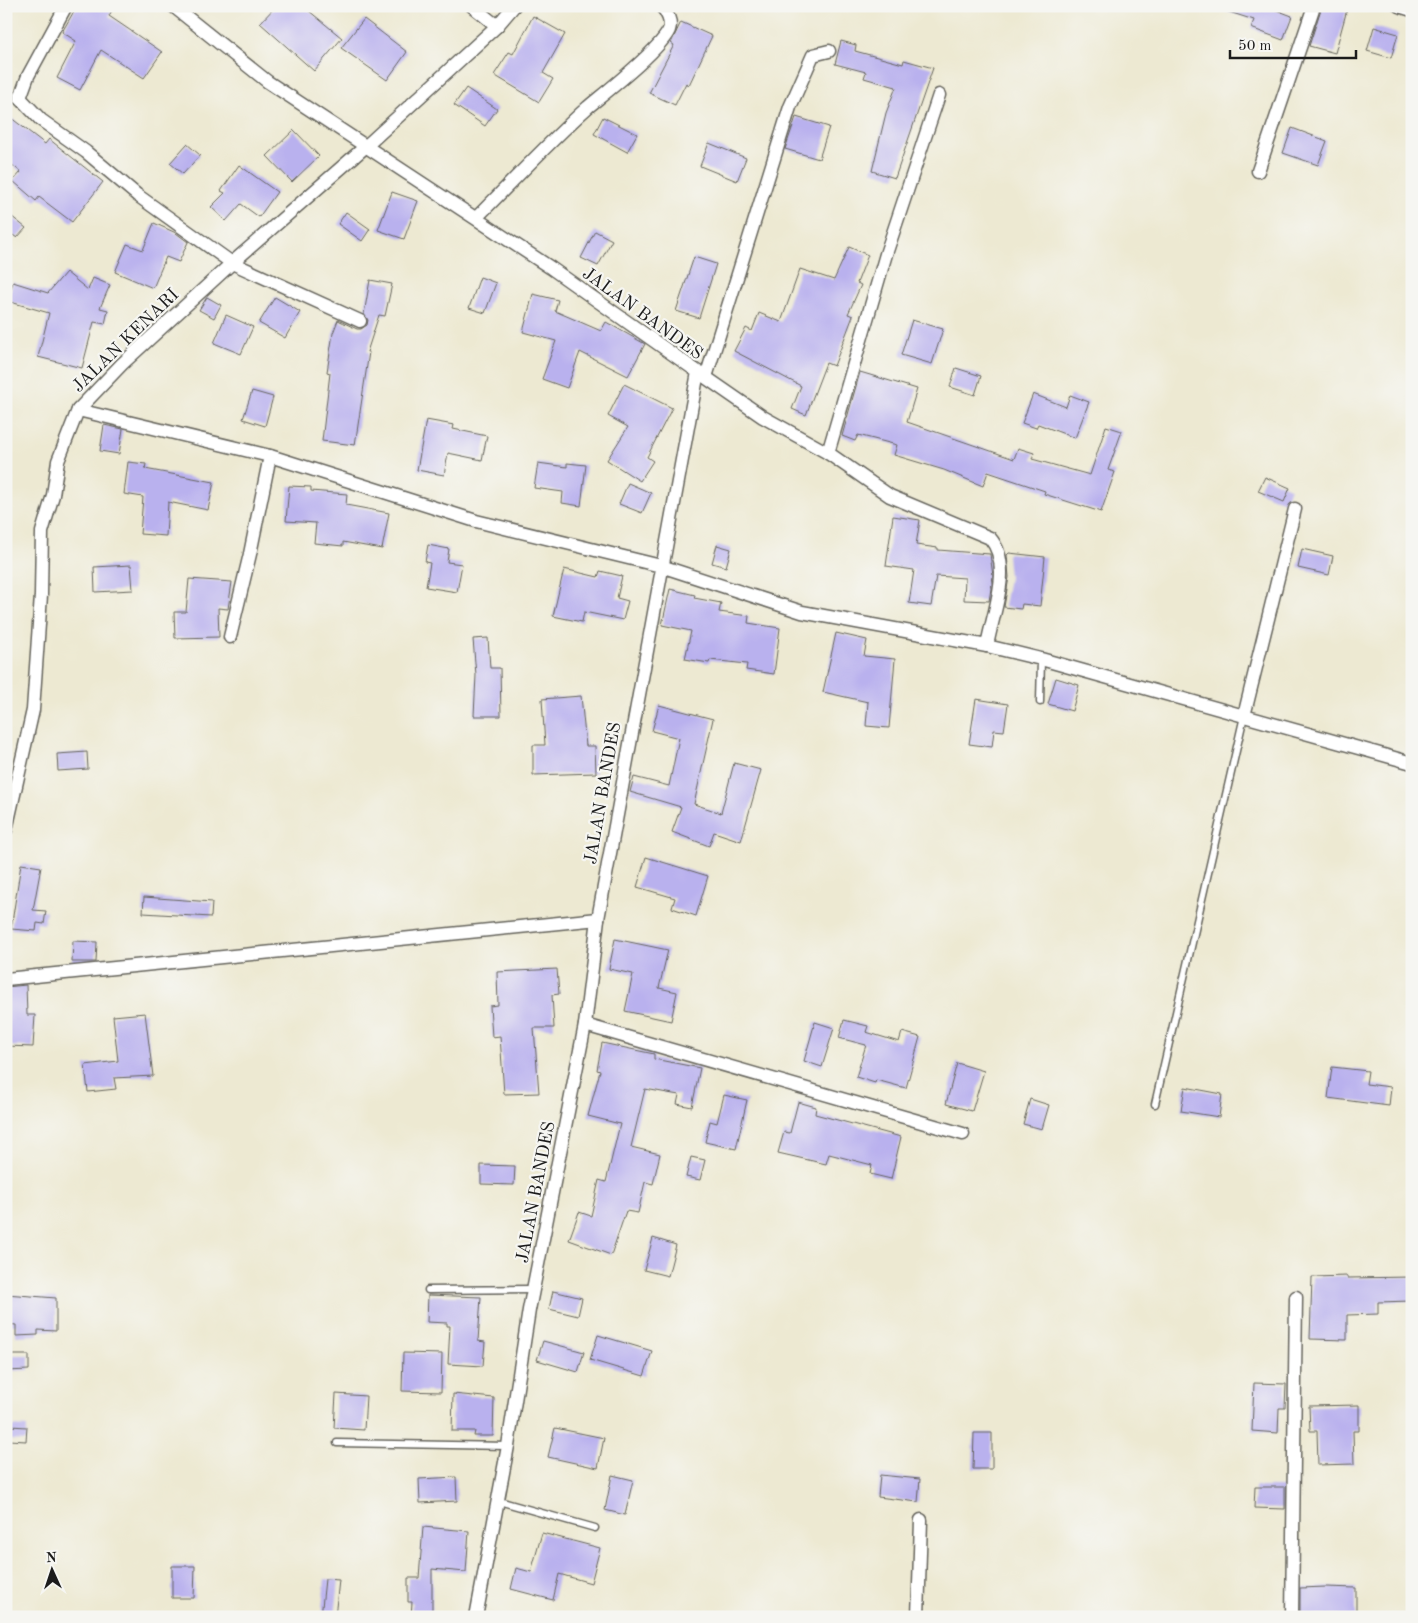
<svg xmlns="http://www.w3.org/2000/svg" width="1418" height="1623" font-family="'Old Standard TT',serif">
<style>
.building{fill:#b9b1ee}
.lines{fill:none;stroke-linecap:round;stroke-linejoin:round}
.service-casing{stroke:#65645c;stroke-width:9}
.minor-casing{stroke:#65645c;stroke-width:15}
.service{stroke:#fff;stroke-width:6}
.minor{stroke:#fff;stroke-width:12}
.labels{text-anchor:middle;stroke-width:4.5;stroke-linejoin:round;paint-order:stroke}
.street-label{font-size:18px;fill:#1c1c1c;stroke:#f6f6f2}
</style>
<rect width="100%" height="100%" fill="#f6f6f2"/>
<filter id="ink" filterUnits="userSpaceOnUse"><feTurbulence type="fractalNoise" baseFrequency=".02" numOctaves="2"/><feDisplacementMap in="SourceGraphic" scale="10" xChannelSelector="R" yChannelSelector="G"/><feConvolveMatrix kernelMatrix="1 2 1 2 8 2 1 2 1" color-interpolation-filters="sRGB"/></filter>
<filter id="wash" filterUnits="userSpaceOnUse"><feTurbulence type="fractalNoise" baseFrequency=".0096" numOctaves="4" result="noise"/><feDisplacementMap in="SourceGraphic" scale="20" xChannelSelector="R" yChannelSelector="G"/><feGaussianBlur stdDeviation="1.12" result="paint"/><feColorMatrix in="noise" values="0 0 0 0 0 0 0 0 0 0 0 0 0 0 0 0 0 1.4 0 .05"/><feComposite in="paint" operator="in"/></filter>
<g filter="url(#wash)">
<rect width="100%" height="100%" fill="#ede9d2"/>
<g id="blocks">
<g class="building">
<path d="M77,6H114L109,16L162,52L144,78L101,50L80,90L57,78L76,41L62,32Z"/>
<path d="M276,6H303L342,38L314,71L260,23Z"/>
<path d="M1220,6H1266L1292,16L1283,40L1251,28L1254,20L1220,9Z"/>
<path d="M1322,6H1348L1335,53L1309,46Z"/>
<path d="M533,16L565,34L543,73L553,79L539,102L494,75L509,52L513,54Z"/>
<path d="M364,19L407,52L387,80L341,48Z"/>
<path d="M681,22L712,36L689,85L686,83L675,105L649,93L674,45L671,43Z"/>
<path d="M1374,27L1398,34L1391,58L1367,51Z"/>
<path d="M841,41L856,45L855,51L903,64L904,60L933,68L895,178L872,171L886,113L896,87L864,78L866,72L835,64Z"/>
<path d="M466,88L497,109L485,126L454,105Z"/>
<path d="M6,114L45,144L49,139L103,182L72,222L39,197L36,201L13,181L21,172L6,160Z"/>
<path d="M603,117L637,134L627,152L594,134Z"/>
<path d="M796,117L829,127L819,159L785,149Z"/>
<path d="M1292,128L1327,141L1318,165L1283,153Z"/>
<path d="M294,130L319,156L292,182L267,156Z"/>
<path d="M709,143L746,158L737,181L700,166Z"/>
<path d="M187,144L200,155L183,174L170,163Z"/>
<path d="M239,165L277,192L259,217L241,204L226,221L211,207L225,193L221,191Z"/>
<path d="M392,192L418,201L404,239L378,230Z"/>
<path d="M6,212L26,228L17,238L6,230Z"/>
<path d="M346,212L370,229L362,241L338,224Z"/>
<path d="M154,223L176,233L188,242L179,262L166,257L153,288L115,272L127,244L143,250Z"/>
<path d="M595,231L612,240L598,266L581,258Z"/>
<path d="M849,247L868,255L857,283L861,285L848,314L853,316L834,366L826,363L806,415L792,409L801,386L734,351L746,328L752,331L759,313L781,322L800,269L834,280Z"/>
<path d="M694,257L716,264L699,318L676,311Z"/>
<path d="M66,272L88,290L93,278L110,285L100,308L108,310L105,324L94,322L82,368L38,357L49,313L7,301L13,282L48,293Z"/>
<path d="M480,277L496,283L485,313L469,308Z"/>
<path d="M370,280L392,284L385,316L379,315L367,352H369L355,445L322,441L330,373L327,372L333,333L338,320L357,329H361L367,325L368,320L364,314Z"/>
<path d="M533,294L558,300L555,311L601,331L606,322L645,344L628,376L580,352L567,388L542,379L556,341L523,332Z"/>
<path d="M207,297L221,305L214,318L199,310Z"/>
<path d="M275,297L300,312L285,338L259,323Z"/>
<path d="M226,315L253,327L241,354L214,343Z"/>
<path d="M912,320L943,329L932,364L901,355Z"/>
<path d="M956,368L981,376L975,395L950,387Z"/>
<path d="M860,372L917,389L907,422L1014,459L1018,448L1034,453L1032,459L1090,475L1106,426L1122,431L1108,470L1115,472L1101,512L1044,494L1045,491L988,472L983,486L944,470L894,455L897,445L858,435L855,441L842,436Z"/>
<path d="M624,384L672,408L647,457L653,461L640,481L607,460L628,427L608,416Z"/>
<path d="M252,391L273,397L265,426L243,419Z"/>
<path d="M1033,394L1066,407L1070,395L1089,402L1075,438L1038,424L1036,428L1022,423Z"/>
<path d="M426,420L454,425L453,429L487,436L482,460L448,453L444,475L417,470Z"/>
<path d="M104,425L123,429L119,454L100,451Z"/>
<path d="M128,462L146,464L145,469L214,482L208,510L168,502L166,536L140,534L143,497L124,494Z"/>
<path d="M538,463L567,467V463L586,465L581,506L562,503L563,492L534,488Z"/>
<path d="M1265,477L1290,488L1284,502L1258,491Z"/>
<path d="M628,483L651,493L642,513L619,504Z"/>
<path d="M289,486L311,487V491L347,494L346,505L389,513L382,549L343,542V546L314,543L316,523L286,521Z"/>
<path d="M893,516L920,520L916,545L938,548V550L990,554L993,576L989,601L964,600L965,578L936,576L931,606L909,603L914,570L886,566Z"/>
<path d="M428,545L449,549L447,562L462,564L457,592L426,587L430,563L425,562Z"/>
<path d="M717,545L731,549L726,567L712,563Z"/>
<path d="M1302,549L1333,556L1329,575L1298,568Z"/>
<path d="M1009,553L1045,557L1040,606L1022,604L1021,609L1004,607L1009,577L1007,555Z"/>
<path d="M131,565L133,590L95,592L94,567Z"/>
<path d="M564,569L598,577L600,571L622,576L617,598L628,601L623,620L584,612L582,622L553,616Z"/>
<path d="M189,579L232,582L228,609L218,608L219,637L175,638L174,612H186Z"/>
<path d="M670,589L695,595L694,598L721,603L719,612L749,616L748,623L780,628L774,674L746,670L747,664L710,660L709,663L685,659L691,631L662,625Z"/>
<path d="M836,633L867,640L864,656L895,659L889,728L866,726L868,702L823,692Z"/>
<path d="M488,638L490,668H500L501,716H474L476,675L473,639Z"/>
<path d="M1056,678L1079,685L1072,711L1048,704Z"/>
<path d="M581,696L586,746H595L596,773L533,775V745H545L542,699Z"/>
<path d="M976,699L1008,704L1004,731L994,730L992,747L969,744Z"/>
<path d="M659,705L713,719L694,804L721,813L734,763L761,770L741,841L714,832L709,846L672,832L681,807L630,792L634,777L669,786L679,738L652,731Z"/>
<path d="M87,752L88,769L58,771L57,754Z"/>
<path d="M646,857L708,876L696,916L672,908L675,898L637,887Z"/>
<path d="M21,864L41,867L33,910L46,911L44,924L37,923L36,931L11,929Z"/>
<path d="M144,897L212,902L211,917L143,913Z"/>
<path d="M615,939L668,950L659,988L677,992L671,1021L625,1011L633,974L609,969Z"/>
<path d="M73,941L97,942L96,962H72Z"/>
<path d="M557,969L559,994L552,995L554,1028H534L539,1093L504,1094L500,1036L492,1037L490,1006L498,1005L497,972Z"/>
<path d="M26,985L27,1015H35L33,1047L6,1046V987Z"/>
<path d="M145,1013L153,1076L114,1078L116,1089L88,1092L85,1065L118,1061L113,1016Z"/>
<path d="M844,1020L868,1026L866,1032L899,1042L902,1032L920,1037L906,1088L876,1080L875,1083L856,1077L866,1045L839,1038Z"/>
<path d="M815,1022L834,1028L822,1067L804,1061Z"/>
<path d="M602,1043L654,1054V1059L700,1068L692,1107L677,1104L679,1095L645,1089L631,1147L660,1154L653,1184L645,1182L638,1213L626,1211L611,1255L569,1240L579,1212L591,1216L599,1180L606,1182L620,1124L588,1116L600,1071L597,1070Z"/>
<path d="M957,1063L984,1071L972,1111L946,1104Z"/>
<path d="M1332,1067L1368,1071L1366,1084L1391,1087L1389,1106L1328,1098Z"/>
<path d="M1185,1087L1222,1094L1219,1117L1181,1111Z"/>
<path d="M724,1095L747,1100L736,1149L705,1142L710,1121L717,1123Z"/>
<path d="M1030,1099L1049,1105L1042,1129L1023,1124Z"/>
<path d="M798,1102L816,1107L815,1114L901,1137L891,1179L870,1174L872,1165L829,1154L826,1164L778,1153L784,1132L790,1133Z"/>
<path d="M691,1157L705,1160L700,1180L686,1177Z"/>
<path d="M481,1165L515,1166L514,1185L481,1184Z"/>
<path d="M653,1238L676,1245L668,1276L644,1270Z"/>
<path d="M1347,1276V1278L1411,1277V1301L1378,1302V1314L1347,1315V1340L1310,1339L1312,1277Z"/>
<path d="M553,1291L582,1298L578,1316L549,1309Z"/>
<path d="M6,1294L56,1298V1331L38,1330V1335L16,1336V1325L6,1324Z"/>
<path d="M428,1295L481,1297L478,1341L485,1342L483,1366L448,1364L450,1326H447V1323L427,1322Z"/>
<path d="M598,1335L652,1351L644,1376L590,1360Z"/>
<path d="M543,1341L584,1352L578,1372L537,1360Z"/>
<path d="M403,1353L442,1354L441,1392L402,1391Z"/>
<path d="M6,1355H29V1370L6,1371Z"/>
<path d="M1254,1383L1286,1384L1285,1408H1279L1278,1433L1252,1431Z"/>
<path d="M336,1394L366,1396L364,1430L334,1428Z"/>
<path d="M453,1394L494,1398L493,1436H474L475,1431H452Z"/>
<path d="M1359,1405V1431H1353L1354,1464L1318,1465L1317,1431H1310L1309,1406Z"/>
<path d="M10,1426L27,1427L26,1441L9,1440Z"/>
<path d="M555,1428L604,1438L598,1468L548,1457Z"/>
<path d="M974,1433H992V1469H973Z"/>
<path d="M612,1475L633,1480L625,1515L605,1510Z"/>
<path d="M880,1475L920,1479L918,1502L878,1497Z"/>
<path d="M456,1477L457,1501L420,1503L419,1479Z"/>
<path d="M1255,1487H1285V1509L1254,1508Z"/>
<path d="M423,1527L469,1531L466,1572L432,1569V1617H411L412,1602H408V1578H419Z"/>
<path d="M542,1533L600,1548L591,1583L559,1574L553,1600L511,1589L516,1568L531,1572Z"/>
<path d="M172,1566H195L194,1598H172Z"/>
<path d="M325,1579L339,1580L335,1617H321Z"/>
<path d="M1326,1587L1356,1588V1616H1300V1588Z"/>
</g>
</g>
</g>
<g filter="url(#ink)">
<use href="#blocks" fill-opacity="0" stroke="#65645c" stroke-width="1"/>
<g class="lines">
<defs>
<g id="service">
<path d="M1040,702L1041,659"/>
<path d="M1155,1104L1244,716"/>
<path d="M428,1290L533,1289"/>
<path d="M337,1443L508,1446"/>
<path d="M499,1501L595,1528"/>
</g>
<g id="minor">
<path d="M66,6L28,76L20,98L41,120L86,152L137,195L232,263L360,321"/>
<path d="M173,6L268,82L551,268L698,372L598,919L585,1025L529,1310L508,1446L476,1617"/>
<path d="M472,6L497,26"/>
<path d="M1399,6L1412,10"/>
<path d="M1258,171L1314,6"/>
<path d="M476,218C513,181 549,142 588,107C606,92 660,50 669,30C672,22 667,12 661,6"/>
<path d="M698,372L763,417L828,453L890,496L990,538C1014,566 992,614 987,646"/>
<path d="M706,377L790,107L813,55L829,51"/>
<path d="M78,410L270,456L476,521L661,566L802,612L987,646L1041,659L1412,763"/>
<path d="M828,453L886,254L939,95"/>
<path d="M230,637L250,554L270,456"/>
<path d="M1244,716L1295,509"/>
<path d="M6,830L33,710L41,595L42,532L53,495L58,461L78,410L122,364L232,263L365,147L497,26L514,6"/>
<path d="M6,979L598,919"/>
<path d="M585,1025L963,1134"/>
<path d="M918,1617L921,1520"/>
<path d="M1292,1617L1296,1297"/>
</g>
</defs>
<use href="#service" class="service-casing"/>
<use href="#minor" class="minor-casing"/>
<use href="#service" class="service"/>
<use href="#minor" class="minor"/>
</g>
</g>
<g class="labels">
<g class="street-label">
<text transform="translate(643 313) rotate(36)" y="6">JALAN BANDES</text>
<text transform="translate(125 340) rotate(-44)" y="6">JALAN KENARI</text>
<text transform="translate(602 793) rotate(-80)" y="6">JALAN BANDES</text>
<text transform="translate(535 1192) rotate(-79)" y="6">JALAN BANDES</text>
</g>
</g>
<rect width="1418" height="1623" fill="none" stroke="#f6f6f2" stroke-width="25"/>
<g transform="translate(52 1570) rotate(357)" stroke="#f6f6f2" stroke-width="4" paint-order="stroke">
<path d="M0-4L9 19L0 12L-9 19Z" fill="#1c1c1c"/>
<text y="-8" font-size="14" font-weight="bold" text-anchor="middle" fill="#1c1c1c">N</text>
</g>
<path d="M1230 50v8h126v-8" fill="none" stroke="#1c1c1c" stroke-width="2.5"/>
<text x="1238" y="50" font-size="15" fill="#1c1c1c" stroke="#f6f6f2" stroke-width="4" paint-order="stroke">50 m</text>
</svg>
